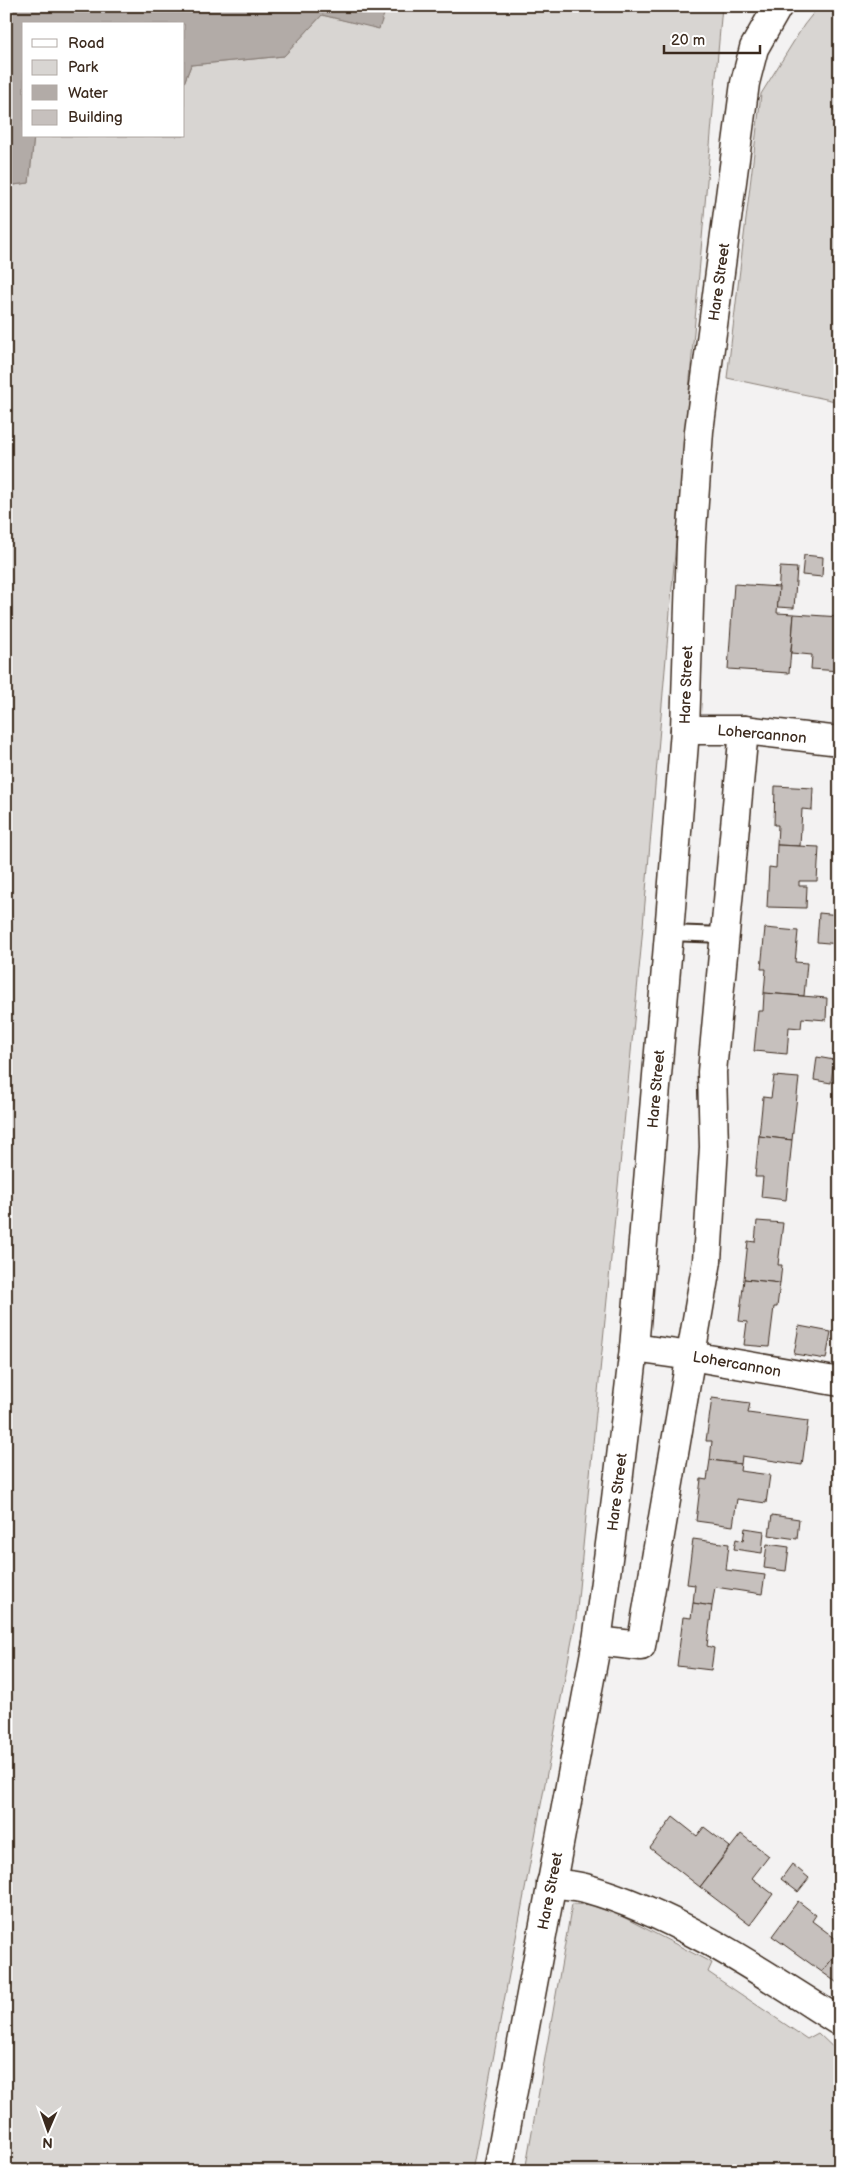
<svg xmlns="http://www.w3.org/2000/svg" width="846" height="2177" font-family="'Balsamiq Sans',sans-serif">
<style>
.green{fill:#d8d5d2;stroke:#8a8078}
.water{fill:#b2aba7;stroke:#827770}
.building{fill:#c6c0bd;stroke:#3b2a1e}
.lines{fill:none;stroke-linecap:round;stroke-linejoin:round}
.lane-casing{stroke:#3b2a1e;stroke-width:18}
.street-casing{stroke:#3b2a1e;stroke-width:31}
.secondary-casing{stroke:#3b2a1e;stroke-width:31}
.lane{stroke:#fff;stroke-width:14}
.street{stroke:#fff;stroke-width:28}
.secondary{stroke:#fff;stroke-width:28}
.labels{text-anchor:middle;stroke-width:4.5;stroke-linejoin:round;paint-order:stroke}
.street-label{font-size:15px;fill:#3b2a1e;stroke:#fff}
</style>
<rect width="100%" height="100%" fill="#f3f2f2"/>
<filter id="ink" filterUnits="userSpaceOnUse"><feTurbulence type="fractalNoise" baseFrequency=".02" numOctaves="2"/><feDisplacementMap in="SourceGraphic" scale="10" xChannelSelector="R" yChannelSelector="G"/><feConvolveMatrix kernelMatrix="1 2 1 2 8 2 1 2 1" color-interpolation-filters="sRGB"/></filter>
<g filter="url(#ink)">
<g class="green">
<path d="M387,6H722L641,949L576,1619L472,2171H6V186L29,183L34,136H184V83L191,65L284,56L322,15L378,28Z"/>
<path d="M819,6H840V402L727,378L761,94L804,25Z"/>
<path d="M572,1904L600,1905L712,1963L708,1972L807,2039L818,2033L840,2054V2171H525Z"/>
</g>
<path class="water" d="M6,6H387L379,29L322,15L284,56L191,65L184,83V24H24V136H34L29,183L6,186Z"/>
<g class="building">
<path d="M804,555L823,557L822,577L802,575Z"/>
<path d="M780,567L797,568L794,608L777,607Z"/>
<path d="M734,584L779,587L777,613L794,614L789,673L728,669Z"/>
<path d="M794,614L840,617L838,646H840V671L811,669L812,655L791,653Z"/>
<path d="M775,786L813,788L812,810L802,809L800,846L777,845L778,825H774Z"/>
<path d="M777,845L819,847L817,881H799V886H807L806,908L767,907L769,867L776,868Z"/>
<path d="M819,913L840,915V944L817,942Z"/>
<path d="M765,928L798,931L795,962L807,963L804,996L764,993L766,969H761Z"/>
<path d="M764,993L827,998L826,1020L802,1018L801,1028L789,1027L787,1054L754,1051L758,1011H763Z"/>
<path d="M817,1057L834,1060L831,1083L814,1080Z"/>
<path d="M774,1076L799,1078L792,1140L759,1136L763,1097L771,1098Z"/>
<path d="M759,1136L792,1140L786,1200L761,1197L763,1177H755Z"/>
<path d="M757,1221L783,1223L778,1265H782L780,1283L744,1279L748,1241L755,1242Z"/>
<path d="M744,1279L780,1283L777,1307H774L769,1347L744,1345L747,1322L739,1321Z"/>
<path d="M799,1326L831,1332L826,1359L794,1354Z"/>
<path d="M712,1398L750,1403L748,1413L808,1421L802,1465L742,1456L741,1464L710,1460L712,1441H706Z"/>
<path d="M710,1460L741,1464L740,1471L770,1475L766,1503L737,1499L733,1526L696,1521L701,1479L707,1480Z"/>
<path d="M772,1515L799,1519L797,1539L769,1535Z"/>
<path d="M745,1528L764,1531L762,1553L734,1549L736,1539L743,1541Z"/>
<path d="M693,1539L729,1544L726,1570L765,1575L762,1594L715,1587L712,1606L693,1603L695,1585L687,1584Z"/>
<path d="M767,1544L789,1547L786,1571L764,1568Z"/>
<path d="M693,1603L712,1606L707,1646L714,1648L711,1670L677,1666L683,1617L691,1618Z"/>
<path d="M673,1817L697,1836L704,1827L730,1847L700,1887L650,1848Z"/>
<path d="M741,1834L769,1856L752,1878L773,1894L750,1925L700,1887Z"/>
<path d="M792,1864L809,1878L798,1892L781,1879Z"/>
<path d="M798,1901L816,1915L812,1921L840,1942V1949L822,1972L772,1936Z"/>
<path d="M840,1949V1985L822,1972Z"/>
</g>
<g class="lines">
<defs>
<path id="lane" d="M669,933L724,935"/>
<g id="street">
<path d="M685,730H744L840,741"/>
<path d="M634,1348L691,1356L840,1382"/>
<path d="M597,1641L641,1646L707,1261L714,1147L712,1072L744,730"/>
<path d="M551,1883C562,1885 574,1885 585,1888C677,1914 760,1971 840,2022"/>
</g>
<path id="secondary" d="M498,2171L597,1641L616,1499L634,1348L669,933L685,730L691,544L699,431L745,83L754,48L778,6"/>
</defs>
<use href="#lane" class="lane-casing"/>
<use href="#street" class="street-casing"/>
<use href="#secondary" class="secondary-casing"/>
<use href="#lane" class="lane"/>
<use href="#street" class="street"/>
<use href="#secondary" class="secondary"/>
</g>
</g>
<g class="labels">
<g class="street-label">
<text transform="translate(719 282) rotate(-82)" y="5">Hare Street</text>
<text transform="translate(686 685) rotate(-88)" y="5">Hare Street</text>
<text transform="translate(762 734) rotate(5)" y="5">Lohercannon</text>
<text transform="translate(656 1089) rotate(-85)" y="5">Hare Street</text>
<text transform="translate(737 1364) rotate(10)" y="5">Lohercannon</text>
<text transform="translate(617 1492) rotate(-83)" y="5">Hare Street</text>
<text transform="translate(550 1891) rotate(-79)" y="5">Hare Street</text>
</g>
</g>
<rect width="846" height="2177" fill="none" stroke="#fff" stroke-width="25"/>
<rect x="12" y="12" width="821" height="2152" fill="none" stroke="#3b2a1e" stroke-width="2" filter="url(#ink)"/>
<rect x="22" y="22" width="162" height="115" fill="#ffffff" stroke="#b1aaa5"/>
<rect x="32" y="39" width="25" height="8" fill="#ffffff" stroke="#b1aaa5"/>
<text x="68" y="48" font-size="15" fill="#3b2a1e">Road</text>
<rect x="32" y="60" width="25" height="15" fill="#d8d5d2" stroke="#b1aaa5"/>
<text x="68" y="72" font-size="15" fill="#3b2a1e">Park</text>
<rect x="32" y="85" width="25" height="15" fill="#b2aba7" stroke="#b1aaa5"/>
<text x="68" y="98" font-size="15" fill="#3b2a1e">Water</text>
<rect x="32" y="110" width="25" height="15" fill="#c6c0bd" stroke="#b1aaa5"/>
<text x="68" y="122" font-size="15" fill="#3b2a1e">Building</text>
<g transform="translate(48 2130) rotate(182)" stroke="#ffffff" stroke-width="4" paint-order="stroke">
<path d="M0-4L9 19L0 12L-9 19Z" fill="#3b2a1e"/>
<text y="-8" font-size="14" font-weight="bold" text-anchor="middle" fill="#3b2a1e">N</text>
</g>
<path d="M664 45v8h96v-8" fill="none" stroke="#3b2a1e" stroke-width="2.5"/>
<text x="671" y="45" font-size="15" fill="#3b2a1e" stroke="#ffffff" stroke-width="4" paint-order="stroke">20 m</text>
</svg>
